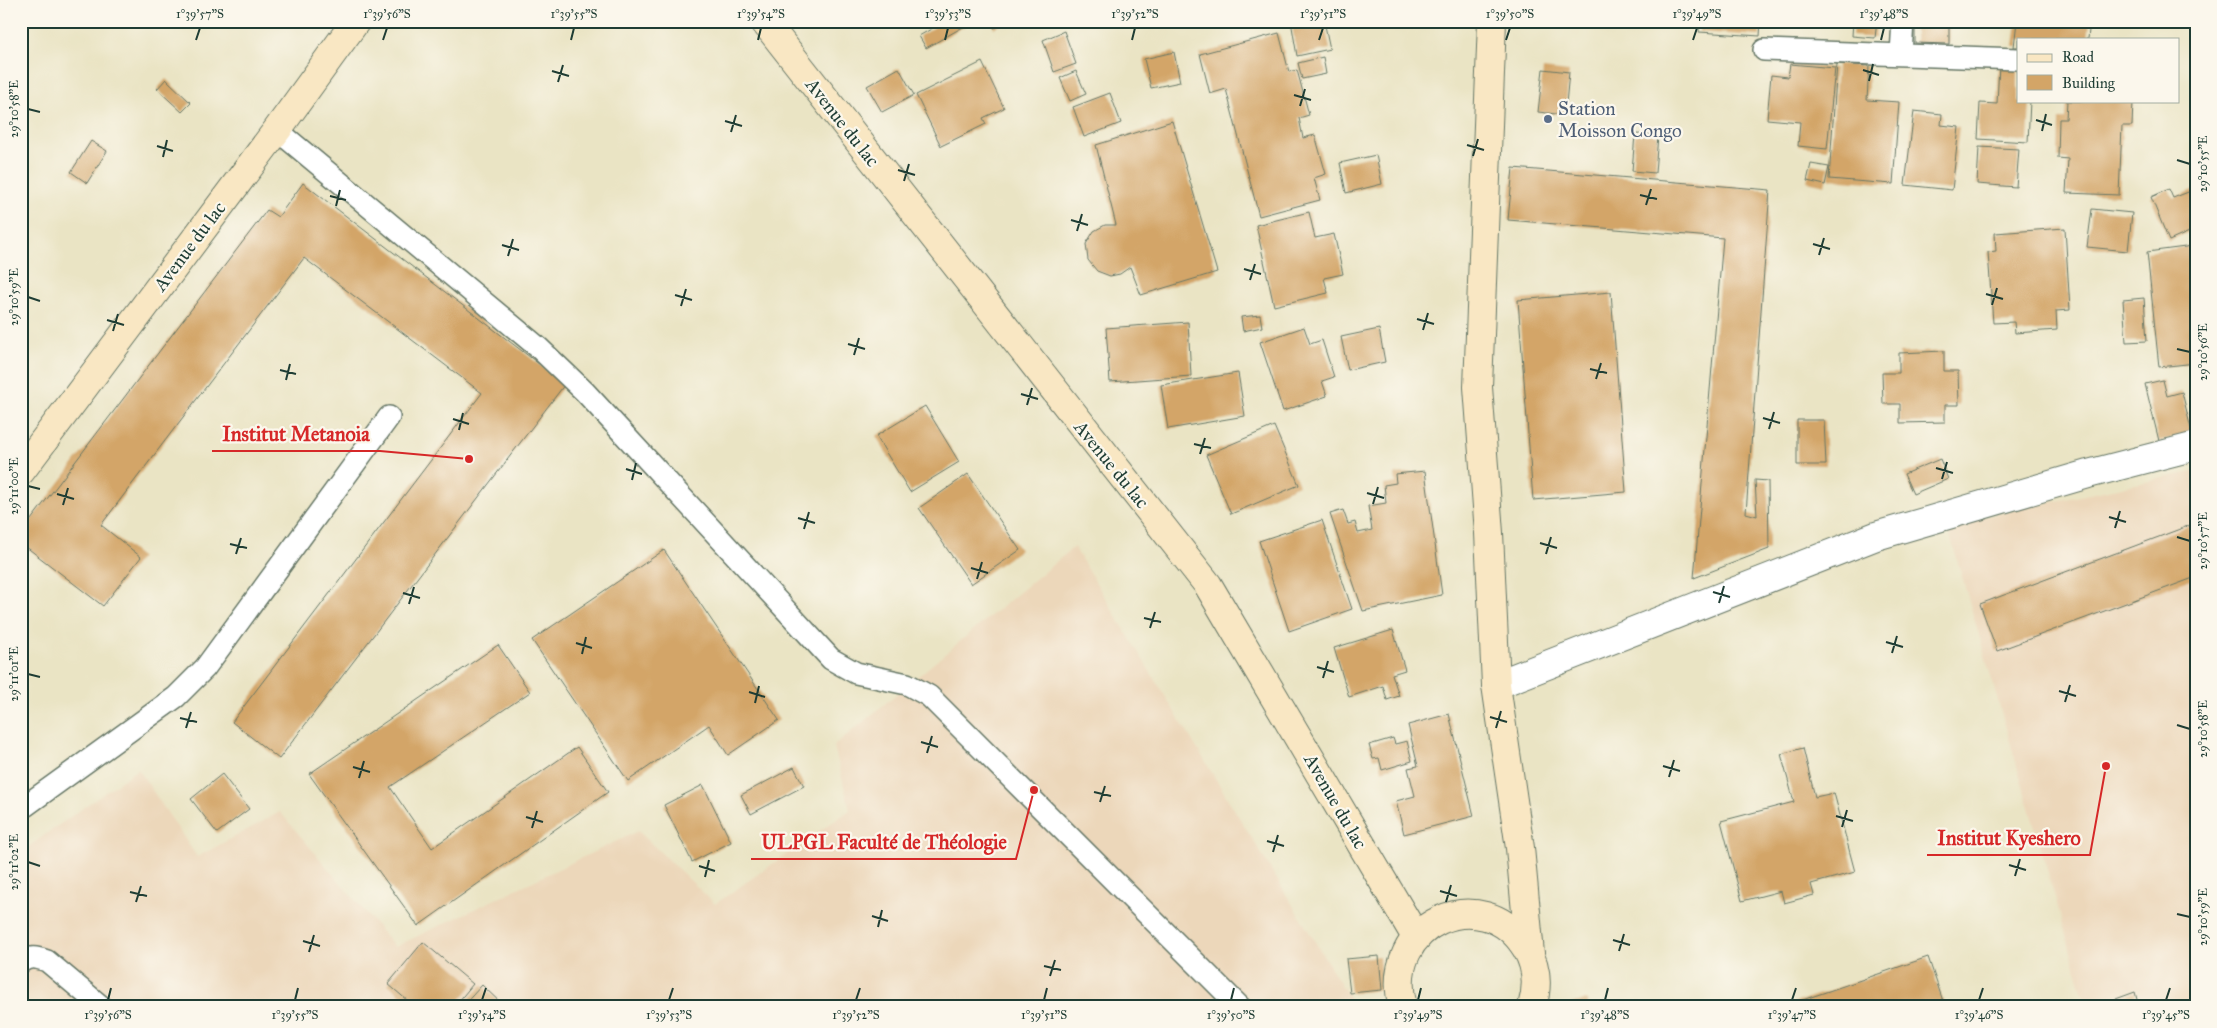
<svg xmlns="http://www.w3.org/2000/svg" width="2217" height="1028" font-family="'IM FELL Great Primer',serif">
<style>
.built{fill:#ecd7ba}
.building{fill:#d3a567}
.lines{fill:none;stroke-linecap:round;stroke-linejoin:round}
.lane-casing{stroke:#676;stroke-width:24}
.street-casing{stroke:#676;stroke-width:30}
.secondary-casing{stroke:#676;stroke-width:30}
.lane{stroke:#fff;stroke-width:21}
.street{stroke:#fff;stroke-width:28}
.secondary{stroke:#f9e7c3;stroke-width:28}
.ticks{fill:none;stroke:#1f3d34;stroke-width:2}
.service-dot{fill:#5c6f8a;stroke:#fbf7ec;stroke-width:2}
.labels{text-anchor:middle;stroke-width:4.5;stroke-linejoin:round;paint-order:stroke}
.service-label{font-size:19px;fill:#4e5e75;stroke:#fbf7ec;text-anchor:start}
.street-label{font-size:19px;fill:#1f3d34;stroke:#fbf7ec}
.leader{fill:none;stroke:#d62828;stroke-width:2}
.callout-dot{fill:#d62828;stroke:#fbf7ec;stroke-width:2}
.callout-label{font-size:20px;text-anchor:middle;font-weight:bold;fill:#d62828;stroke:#fbf7ec;stroke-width:4.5;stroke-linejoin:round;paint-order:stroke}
.neatline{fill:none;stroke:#1f3d34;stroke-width:2}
.ticks-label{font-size:12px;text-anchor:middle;fill:#1f3d34}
</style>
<rect width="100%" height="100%" fill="#fbf7ec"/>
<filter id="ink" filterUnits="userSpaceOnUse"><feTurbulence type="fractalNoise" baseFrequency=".02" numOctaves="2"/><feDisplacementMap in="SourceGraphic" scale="10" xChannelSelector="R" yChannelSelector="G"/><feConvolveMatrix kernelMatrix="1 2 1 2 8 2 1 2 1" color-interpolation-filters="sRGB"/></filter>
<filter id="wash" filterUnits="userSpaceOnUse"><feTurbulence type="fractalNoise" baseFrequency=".0096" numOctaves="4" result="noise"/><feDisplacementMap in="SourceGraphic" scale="20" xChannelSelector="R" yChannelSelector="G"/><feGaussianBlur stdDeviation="1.12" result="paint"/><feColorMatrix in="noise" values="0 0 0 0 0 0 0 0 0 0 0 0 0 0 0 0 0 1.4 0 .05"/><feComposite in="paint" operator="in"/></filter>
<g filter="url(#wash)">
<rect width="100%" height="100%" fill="#eae4c4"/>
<g class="built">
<path d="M2196,471V1007H2087L1947,525Z"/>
<path d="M1074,547L1355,1007H21V852L138,769L197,857L280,812L395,947L638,831L715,904L850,810L834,746Z"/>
</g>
<g id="blocks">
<g class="building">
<path d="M945,21H969L970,23L926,48L919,36Z"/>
<path d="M992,21H1009L994,28Z"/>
<path d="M1291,21H1324L1330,49L1297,56Z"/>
<path d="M1628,21H1651L1650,25Z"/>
<path d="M1700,21H1761L1760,36L1699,32Z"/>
<path d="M1853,21H1877L1875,38L1852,36Z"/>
<path d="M2017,21H2090L2088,39H2018V47H2014Z"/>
<path d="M1915,23L1949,24V44L1915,43Z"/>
<path d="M1064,31L1076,64L1054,72L1043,40Z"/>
<path d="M1279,33L1289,72L1297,70L1309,115L1299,118L1303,138L1315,135L1326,174L1314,178L1320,200L1259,216L1226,89L1210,94L1200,54Z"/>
<path d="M1174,52L1180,82L1151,88L1144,59Z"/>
<path d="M1323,57L1326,74L1302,79L1298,63Z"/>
<path d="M982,62L1004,108L983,118L986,124L941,146L916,95Z"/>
<path d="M1790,64L1835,68L1827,149L1798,146L1800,122L1767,119L1771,75L1788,77Z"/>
<path d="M1837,64L1869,66L1867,100L1899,102L1893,184L1829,179Z"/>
<path d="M1999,64L2018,65V101H2030L2028,142L1978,139L1980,103L1997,104Z"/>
<path d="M899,68L914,95L882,112L867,86Z"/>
<path d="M1543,69L1569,72L1565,115L1538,112Z"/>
<path d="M1076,71L1086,94L1070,101L1060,78Z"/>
<path d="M166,79L191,103L182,112L157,89Z"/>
<path d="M1110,93L1121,123L1084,137L1073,107Z"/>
<path d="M2067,101H2133L2132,126H2122L2119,195L2066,193L2068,159L2058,158L2059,119H2066Z"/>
<path d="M1914,111L1942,114L1941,125L1959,127L1952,190L1905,185Z"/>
<path d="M1172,121L1217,272L1141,295L1130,267L1120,274L1110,276L1097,271L1088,260L1086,244L1094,231L1105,225H1116L1096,145Z"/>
<path d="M1635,134L1658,135L1655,173L1632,171Z"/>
<path d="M91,141L107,151L87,183L71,172Z"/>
<path d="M1979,147L2019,149L2016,187L1977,184Z"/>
<path d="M1376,155L1382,184L1346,193L1340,163Z"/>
<path d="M1811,164L1829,167L1825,185L1807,181Z"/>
<path d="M1513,168L1770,190L1746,513L1757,516L1755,480L1768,481L1769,549L1694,578L1723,238L1508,220Z"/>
<path d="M303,183L565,384L279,759L232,722L482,393L304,258L101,525L141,557L103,606L21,543V533L267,210L278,217Z"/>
<path d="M2169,189L2173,198L2196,189V229L2169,241L2151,197Z"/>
<path d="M2092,209L2132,213L2128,251L2087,247Z"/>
<path d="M1309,212L1315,238L1334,234L1343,274L1324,278L1328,293L1274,306L1256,225Z"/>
<path d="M2065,228L2070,310L2056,311L2057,330L2015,333L2014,322L1993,323L1988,252L1996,251L1995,233Z"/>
<path d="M2193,246L2196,262V363L2159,367L2147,252Z"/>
<path d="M1611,292L1626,492L1533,500L1518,300Z"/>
<path d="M2144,298L2147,341L2126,342L2123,300Z"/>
<path d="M1260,315L1262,327L1243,331L1241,317Z"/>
<path d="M1188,322L1191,376L1110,382L1106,328Z"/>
<path d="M1304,327L1310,344L1322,340L1334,377L1322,381L1327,396L1283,411L1260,342Z"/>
<path d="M1379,329L1385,362L1348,370L1341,337Z"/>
<path d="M1944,351V371H1958L1959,405H1945V422L1900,423V404H1883L1882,373H1899V353Z"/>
<path d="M1238,373L1245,416L1168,429L1161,385Z"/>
<path d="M2163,380L2167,396L2182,392L2192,433L2159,441L2145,384Z"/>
<path d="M925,406L959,462L910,492L876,436Z"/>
<path d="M1797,420H1824L1826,465H1797Z"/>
<path d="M1274,426L1299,485L1231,514L1206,455Z"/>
<path d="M1940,459L1948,479L1913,494L1904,474Z"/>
<path d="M1425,471L1442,595L1363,611L1330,514L1343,510L1348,524L1355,522L1358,533L1372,530L1368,506L1386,503L1384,485L1396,483L1395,474Z"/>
<path d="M968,474L1020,550L971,584L919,508Z"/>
<path d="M1322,520L1352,609L1289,631L1259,541Z"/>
<path d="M2196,523V577L1997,651L1980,604Z"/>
<path d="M664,550L779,720L728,755L709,725L628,781L532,640Z"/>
<path d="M1393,630L1405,670L1392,674L1399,696L1387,700L1383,686L1349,697L1334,648Z"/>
<path d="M498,645L530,692L390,787L432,848L577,747L608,792L418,926L309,774Z"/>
<path d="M1449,714L1474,816L1404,834L1396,801L1415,796L1408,768L1418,766L1408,725Z"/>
<path d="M1393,738L1395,744L1407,741L1412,761L1382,770L1379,758L1373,759L1369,745Z"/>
<path d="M1803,748L1815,797L1834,793L1855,872L1811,884L1814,895L1784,903L1781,891L1742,901L1721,821L1794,802L1781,754Z"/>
<path d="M794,767L804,786L751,814L741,795Z"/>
<path d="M222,774L249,809L217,833L191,799Z"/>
<path d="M703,785L731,842L692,862L664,805Z"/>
<path d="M423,942L473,984L454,1007H415L388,984Z"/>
<path d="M1379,956L1382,990L1350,993L1346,959Z"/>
<path d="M1928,957L1945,1007H1785V1006Z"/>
<path d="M482,985L505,1007H462Z"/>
<path d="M2135,992L2139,1007H2094Z"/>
<path d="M1587,1000L1589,1007H1570V1004Z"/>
</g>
</g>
</g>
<g filter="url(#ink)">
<use href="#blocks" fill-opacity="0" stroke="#676" stroke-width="1"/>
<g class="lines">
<defs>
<g id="lane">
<path d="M1764,50L2018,59"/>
<path d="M1901,54L1903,21"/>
<path d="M277,130L539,348L585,392L831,659L856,673L907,684L929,696L1240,1007"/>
<path d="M21,809L176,697L205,668L389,417"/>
<path d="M21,962C30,955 38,958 47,961L102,1007"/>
</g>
<path id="street" d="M1496,685L1876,536L2088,474L2196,446"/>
<g id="secondary">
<path d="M764,21L1208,585L1416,937"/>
<path d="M1492,21L1478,387L1489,533L1496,685L1520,848L1530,954"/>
<path d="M21,471L277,130L356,21"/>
<path d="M1403,1007C1380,924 1483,878 1526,948C1537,966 1538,987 1532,1007"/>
</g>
</defs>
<use href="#lane" class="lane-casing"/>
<use href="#street" class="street-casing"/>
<use href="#secondary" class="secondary-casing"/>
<use href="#lane" class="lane"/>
<use href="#street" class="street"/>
<use href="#secondary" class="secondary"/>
</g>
</g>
<path class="ticks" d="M196,40L200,28M383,40L387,28M571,40L574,28M758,40L761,28M945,40L948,28M1132,40L1135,28M1319,40L1323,28M1506,40L1510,28M1693,40L1697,28M1881,40L1884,28M1863,70L1879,75M552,71L569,76M1869,81L1873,64M558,82L563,65M1294,95L1311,100M1300,106L1305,89M28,109L40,112M2036,120L2052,125M725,121L742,126M2042,131L2046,114M731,132L736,115M1467,145L1484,150M157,146L173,151M1473,156L1478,139M163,157L167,140M2177,160L2190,164M898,170L915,175M904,181L909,164M1640,195L1657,199M330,196L346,200M1646,205L1651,189M336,206L340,190M1071,220L1088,225M1077,231L1082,214M1813,244L1830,249M502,245L519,250M1819,255L1824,238M508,256L513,239M1244,269L1261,274M1250,280L1255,264M1986,294L2003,299M675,295L692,300M28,297L40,301M1992,305L1997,288M681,306L686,289M1417,319L1434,324M107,320L124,325M1423,330L1428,313M113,331L118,314M848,344L865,349M2177,349L2190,352M854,355L859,338M1590,369L1607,373M280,370L296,374M1596,379L1601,363M286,380L290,364M1021,394L1038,399M1027,405L1032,388M1763,418L1780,423M453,419L469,424M1769,429L1774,412M459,430L463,413M1194,444L1211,448M1200,454L1205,438M1936,468L1953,473M626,469L642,474M1942,479L1947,462M632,480L636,463M28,486L40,489M1367,493L1384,498M57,494L74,499M1373,504L1378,487M63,505L68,488M2109,517L2126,522M798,518L815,523M2115,528L2120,511M804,529L809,512M2177,537L2190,541M1540,543L1557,548M230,544L247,548M236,554L241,538M1546,554L1551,537M971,568L988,573M977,579L982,562M1713,592L1730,597M403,593L420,598M1719,603L1724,586M409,604L414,587M1144,618L1161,622M1150,628L1155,612M1886,642L1903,647M576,643L592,648M1892,653L1897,636M582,654L586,637M1317,667L1334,672M28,674L40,677M1323,678L1328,661M2059,691L2076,696M749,692L765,697M2065,702L2070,685M755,703L759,686M1490,717L1507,722M180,718L197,722M2177,725L2190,729M186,728L191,712M1496,728L1501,711M921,742L938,747M927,753L932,736M1663,766L1680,771M353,767L370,772M1669,777L1674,760M359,778L364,761M1094,792L1111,796M1100,802L1105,786M1836,816L1853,821M526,817L543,822M1842,827L1847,810M532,828L537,811M1267,841L1284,846M1273,852L1278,835M28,862L40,866M2009,865L2026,870M699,866L715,871M2015,876L2020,859M705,877L709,860M1440,891L1457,896M130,892L147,896M136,902L141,886M1446,902L1451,885M2177,914L2190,917M872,916L888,921M878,927L882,910M1613,940L1630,945M303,941L320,946M1619,951L1624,934M309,952L314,935M1044,966L1061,970M1050,976L1055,960M108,1000L111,988M295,1000L298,988M482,1000L486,988M669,1000L673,988M856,1000L860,988M1044,1000L1047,988M1231,1000L1234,988M1418,1000L1421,988M1605,1000L1608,988M1792,1000L1796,988M1979,1000L1983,988M2166,1000L2170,988"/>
<circle class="service-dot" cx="1548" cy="119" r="5"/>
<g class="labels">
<g class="service-label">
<text x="1558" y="115">Station<tspan x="1558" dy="22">Moisson Congo</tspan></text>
</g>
<g class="street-label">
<text transform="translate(843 122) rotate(52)" y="7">Avenue du lac</text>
<text transform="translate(189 246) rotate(-53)" y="7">Avenue du lac</text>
<text transform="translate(1112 464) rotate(51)" y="7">Avenue du lac</text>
<text transform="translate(1336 801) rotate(60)" y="7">Avenue du lac</text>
</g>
</g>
<path class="leader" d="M469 459L380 451H212M2106 766L2090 855H1927M1034 790L1016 859H751"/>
<g class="callout-dot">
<circle cx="469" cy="459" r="5"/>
<circle cx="2106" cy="766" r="5"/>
<circle cx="1034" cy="790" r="5"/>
</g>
<g class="callout-label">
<text x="296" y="441">Institut Metanoia</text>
<text x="2009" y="845">Institut Kyeshero</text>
<text x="884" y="849">ULPGL Faculté de Théologie</text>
</g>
<rect width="2217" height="1028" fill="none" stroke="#fbf7ec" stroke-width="55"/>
<rect x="2017" y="38" width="162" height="65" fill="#fbf7ec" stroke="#a3ada2"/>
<rect x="2027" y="54" width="25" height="8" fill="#f9e7c3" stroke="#a3ada2"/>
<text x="2062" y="62" font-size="15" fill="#1f3d34">Road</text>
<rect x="2027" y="75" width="25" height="15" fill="#d3a567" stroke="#a3ada2"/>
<text x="2062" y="88" font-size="15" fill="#1f3d34">Building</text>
<rect x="28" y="28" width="2162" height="972" class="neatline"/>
<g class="ticks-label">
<text x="200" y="18">1°39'57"S</text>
<text x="387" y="18">1°39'56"S</text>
<text x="574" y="18">1°39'55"S</text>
<text x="761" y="18">1°39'54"S</text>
<text x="948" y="18">1°39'53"S</text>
<text x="1135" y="18">1°39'52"S</text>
<text x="1323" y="18">1°39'51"S</text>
<text x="1510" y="18">1°39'50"S</text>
<text x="1697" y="18">1°39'49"S</text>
<text x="1884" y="18">1°39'48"S</text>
<text transform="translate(14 109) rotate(-90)" y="4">29°10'58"E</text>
<text transform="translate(2203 164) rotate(-90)" y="4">29°10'55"E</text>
<text transform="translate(14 297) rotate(-90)" y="4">29°10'59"E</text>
<text transform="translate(2203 352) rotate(-90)" y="4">29°10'56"E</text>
<text transform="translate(14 486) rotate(-90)" y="4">29°11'00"E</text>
<text transform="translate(2203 541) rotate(-90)" y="4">29°10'57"E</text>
<text transform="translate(14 674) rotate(-90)" y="4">29°11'01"E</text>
<text transform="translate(2203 729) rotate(-90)" y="4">29°10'58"E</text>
<text transform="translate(14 862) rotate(-90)" y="4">29°11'02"E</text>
<text transform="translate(2203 917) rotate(-90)" y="4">29°10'59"E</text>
<text x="108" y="1019">1°39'56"S</text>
<text x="295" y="1019">1°39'55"S</text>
<text x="482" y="1019">1°39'54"S</text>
<text x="669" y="1019">1°39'53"S</text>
<text x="856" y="1019">1°39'52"S</text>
<text x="1044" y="1019">1°39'51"S</text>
<text x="1231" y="1019">1°39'50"S</text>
<text x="1418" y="1019">1°39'49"S</text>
<text x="1605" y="1019">1°39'48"S</text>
<text x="1792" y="1019">1°39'47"S</text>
<text x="1979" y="1019">1°39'46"S</text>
<text x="2166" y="1019">1°39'45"S</text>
</g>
</svg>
